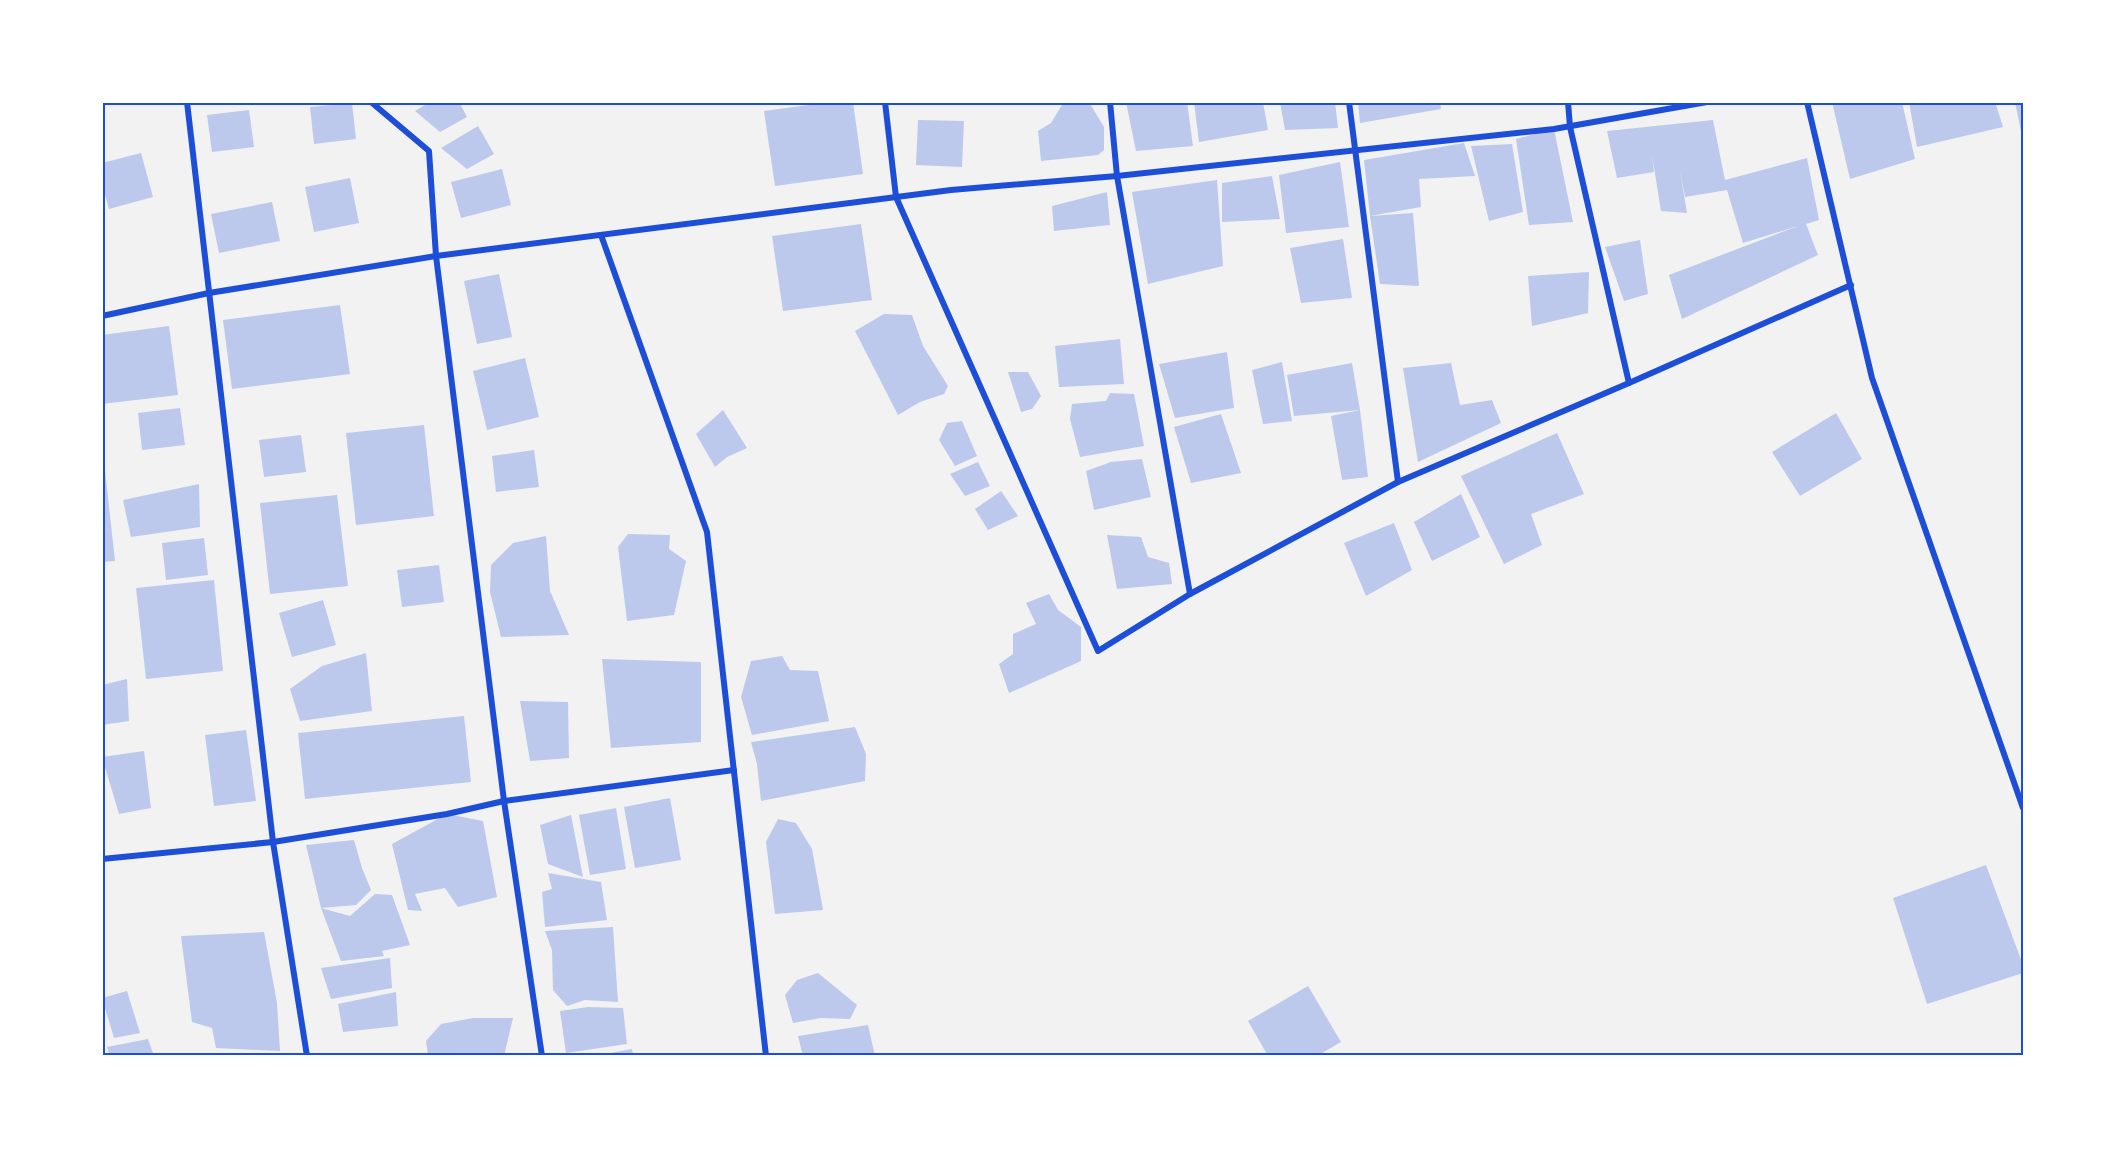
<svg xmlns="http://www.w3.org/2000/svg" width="2125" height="1158" font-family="Ubuntu,sans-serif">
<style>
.building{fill:#bdc9ec}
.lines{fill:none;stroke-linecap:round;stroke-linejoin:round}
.minor{stroke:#1d4ed8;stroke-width:6}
.neatline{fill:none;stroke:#1d4ed8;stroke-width:2}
</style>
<rect width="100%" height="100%" fill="#f2f2f2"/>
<g class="building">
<path d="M430,102H459L467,117L440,132L415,111Z"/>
<path d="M831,102H853L863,174L775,186L764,111Z"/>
<path d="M1077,102H1089L1104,127V150L1098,155L1041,161L1038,131L1051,123L1062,105Z"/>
<path d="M1126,102H1187L1193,146L1136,151Z"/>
<path d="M1194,102H1263L1268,130L1199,142Z"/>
<path d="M1280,102H1335L1338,128L1285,130Z"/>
<path d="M1358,102H1440L1441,109L1360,123Z"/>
<path d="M1832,102H1902L1915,159L1850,179Z"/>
<path d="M1909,102H1995L2003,127L1917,147Z"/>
<path d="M2015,102H2023V136H2022Z"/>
<path d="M352,103L356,139L314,144L310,107Z"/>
<path d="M249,110L254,147L212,152L207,115Z"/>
<path d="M918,120L964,121L962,167L916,165Z"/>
<path d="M1713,120L1725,180L1807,158L1819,220L1806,224L1818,255L1682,319L1669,275L1798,226L1743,243L1727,190L1685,197L1680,171L1687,213L1661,211L1652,155L1654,172L1617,178L1607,131Z"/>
<path d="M478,126L494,154L467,169L441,148Z"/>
<path d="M1554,129L1573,222L1529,225L1516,139Z"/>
<path d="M1464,143L1475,176L1419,179L1421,207L1370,216L1364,160Z"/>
<path d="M1512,144L1523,212L1489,221L1471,146Z"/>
<path d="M141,153L153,197L109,209L102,183V163Z"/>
<path d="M1340,162L1349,227L1286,233L1279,175Z"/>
<path d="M502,169L511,205L461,218L451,182Z"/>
<path d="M1272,176L1280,219L1222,222V183Z"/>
<path d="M350,178L359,223L314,232L305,187Z"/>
<path d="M1217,180L1223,266L1148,284L1132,192Z"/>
<path d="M1107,192L1110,225L1054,231L1052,206Z"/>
<path d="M272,202L280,241L219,253L211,214Z"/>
<path d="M1413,213L1419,286L1380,284L1370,216Z"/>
<path d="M861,224L872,300L783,311L772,236Z"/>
<path d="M1343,239L1352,298L1301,303L1290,248Z"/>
<path d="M1640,240L1648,294L1624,301L1605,247Z"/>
<path d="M1589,272L1588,313L1532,326L1528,276Z"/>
<path d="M499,274L512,337L477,344L464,281Z"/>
<path d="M340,305L350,374L232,389L223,320Z"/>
<path d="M884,314L912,315L923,346L948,386L944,394L920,402L898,415L855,331Z"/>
<path d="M169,326L178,395L102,404V335Z"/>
<path d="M1120,339L1124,384L1059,387L1055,346Z"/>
<path d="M1227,352L1234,408L1175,418L1159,364Z"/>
<path d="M525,358L539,417L487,430L473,371Z"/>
<path d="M1282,362L1292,421L1263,424L1252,370Z"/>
<path d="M1352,363L1360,410L1368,477L1342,480L1331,416L1360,410L1294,416L1287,375Z"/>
<path d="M1451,363L1460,405L1492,400L1501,423L1418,462L1403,368Z"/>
<path d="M1008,372H1028L1041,396L1032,409L1021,412Z"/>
<path d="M1110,393L1134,394L1144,446L1080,457L1070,419L1072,404L1106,401Z"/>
<path d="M180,408L185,445L142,450L138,413Z"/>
<path d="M723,410L747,448L727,457L715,467L696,434Z"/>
<path d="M1836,413L1862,459L1800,496L1772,452Z"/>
<path d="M1221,414L1241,473L1191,483L1174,427Z"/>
<path d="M962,421L977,456L955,466L939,440L947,423Z"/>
<path d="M424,425L434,516L356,525L346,433Z"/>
<path d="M1557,433L1584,494L1531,514L1542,545L1504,564L1461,476Z"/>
<path d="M301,435L306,472L264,477L259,440Z"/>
<path d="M534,450L539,487L496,492L492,456Z"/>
<path d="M1142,459L1151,497L1094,510L1086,471L1111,462Z"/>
<path d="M978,462L990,486L965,496L950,474Z"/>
<path d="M102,470H105L115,561L102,562Z"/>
<path d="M199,484L200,527L131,537L123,500Z"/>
<path d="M1001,491L1018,516L988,530L975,509Z"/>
<path d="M1461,494L1480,537L1432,561L1414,522Z"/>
<path d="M337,495L348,586L270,594L260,503Z"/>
<path d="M1394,523L1412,570L1366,596L1344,543Z"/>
<path d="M628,534L670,535L669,549L686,561L674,615L627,621L618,547Z"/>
<path d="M1107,535L1141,537L1148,557L1169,563L1172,584L1117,589Z"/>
<path d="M546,536L550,591L569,635L501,637L490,592L491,565L513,543Z"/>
<path d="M204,538L208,575L166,580L162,543Z"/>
<path d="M439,565L444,602L402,607L397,570Z"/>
<path d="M214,580L223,671L146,679L136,588Z"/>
<path d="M1049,594L1058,610L1081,627V661L1009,693L999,664L1013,654V634L1036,624L1026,603Z"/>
<path d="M323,600L336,645L292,657L279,613Z"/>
<path d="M366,653L372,711L300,721L290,689L322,666Z"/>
<path d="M782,656L790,670L818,671L829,721L752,735L741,697L751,661Z"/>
<path d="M602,659L701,662V742L611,748Z"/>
<path d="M127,679L129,721L102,725V685Z"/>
<path d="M520,701L568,702L569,758L530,761Z"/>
<path d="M464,716L471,782L305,799L298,733Z"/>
<path d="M855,727L866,754L865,781L761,801L757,764L751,742Z"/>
<path d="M246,730L256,801L214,806L205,735Z"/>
<path d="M144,751L151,808L119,814L102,757Z"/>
<path d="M670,798L681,860L635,868L624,807Z"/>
<path d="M616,808L626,869L590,875L579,815Z"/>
<path d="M447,814L483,821L497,897L458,907L445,888L415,894L422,911L408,910L392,844Z"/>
<path d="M571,815L583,877L548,864L540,825Z"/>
<path d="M778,819L796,823L812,849L823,910L775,914L766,842Z"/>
<path d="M354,840L362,868L371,890L356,905L321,908L306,845Z"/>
<path d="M1986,865L2023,965V973L1927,1004L1893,898Z"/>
<path d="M548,873L601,882L607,920L545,927L542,892L552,889Z"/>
<path d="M375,894L392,895L410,945L382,951L384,956L341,961L321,908L350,916Z"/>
<path d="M613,927L618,1002L585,1000L567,1006L553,990L552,950L545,931Z"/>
<path d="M264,932L277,1003L280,1051L216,1048L212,1028L192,1022L181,936Z"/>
<path d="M390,958L392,988L331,999L321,968Z"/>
<path d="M818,973L857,1005L850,1019L821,1018L793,1023L785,995L797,980Z"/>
<path d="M1308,986L1341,1042L1317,1056H1268L1248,1021Z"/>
<path d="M127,991L140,1033L114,1038L102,998Z"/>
<path d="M396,992L398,1026L343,1032L338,1004Z"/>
<path d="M588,1007L623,1008L627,1044L566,1053L560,1011Z"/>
<path d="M473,1018H513L504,1056H428L426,1041L441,1024Z"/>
<path d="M868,1025L875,1056H803L798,1036Z"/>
<path d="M148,1039L154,1056H110L107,1047Z"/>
<path d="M632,1049L633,1056H600V1055Z"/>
</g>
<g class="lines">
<g class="minor">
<path d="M187,102L273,842L307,1056"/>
<path d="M371,102L429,151L436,256L504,801L542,1056"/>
<path d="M885,102L896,197L1098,651L1190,594L1398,482L1629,383L1851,285"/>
<path d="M1110,102L1117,176L1190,594"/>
<path d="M1349,102L1398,482"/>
<path d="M1568,102L1570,127L1629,383"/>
<path d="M1807,102L1872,378L2023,808"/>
<path d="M601,235L707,532L766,1056"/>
<path d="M102,316L209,293L436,256L951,190L1117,176L1554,129L1707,102"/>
<path d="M102,859L273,842L447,814L504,801L734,770"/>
</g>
</g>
<rect width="2125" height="1158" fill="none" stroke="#ffffff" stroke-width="207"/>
<rect x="104" y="104" width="1918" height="950" class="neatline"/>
</svg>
